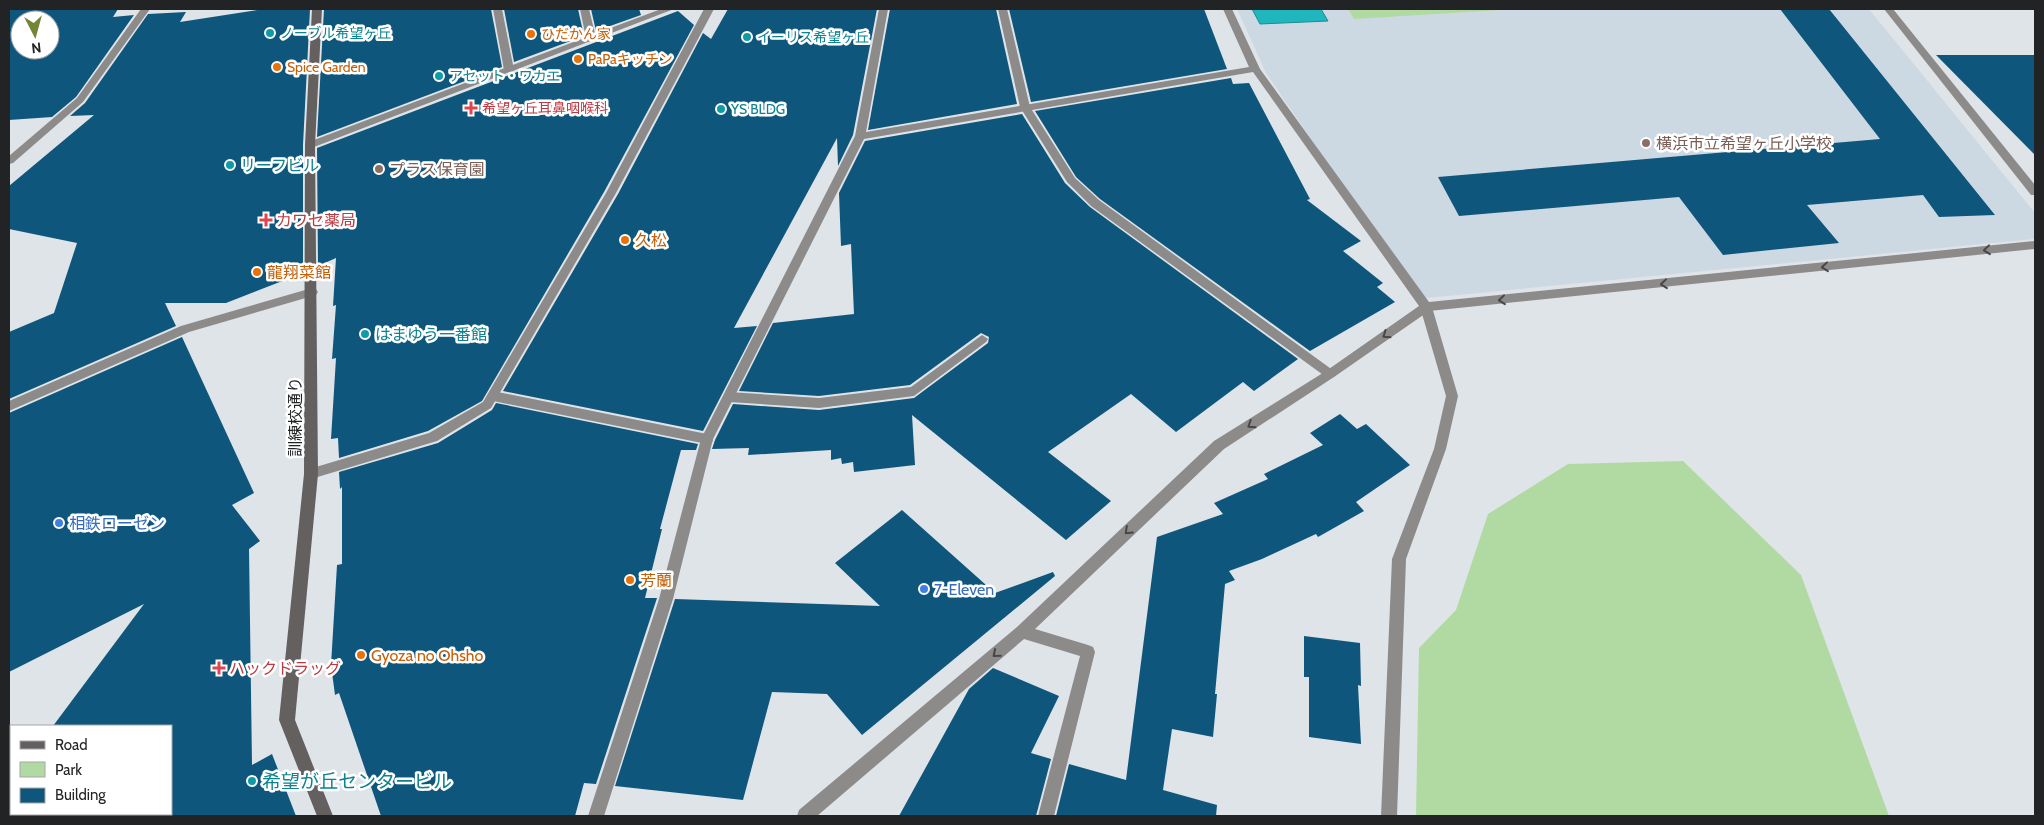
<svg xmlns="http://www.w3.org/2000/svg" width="2044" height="825" font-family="Cabin,'Noto Sans JP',sans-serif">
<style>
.built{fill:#cdd9e2}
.green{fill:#b1daa2}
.water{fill:#1fb6bd;stroke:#208a8f}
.building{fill:#0f567d;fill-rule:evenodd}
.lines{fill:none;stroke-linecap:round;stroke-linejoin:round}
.lane{fill:#8d8a8a;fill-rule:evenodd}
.street{fill:#8d8a8a;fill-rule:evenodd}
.secondary{fill:#646060;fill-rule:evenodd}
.oneway{stroke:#474748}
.culture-dot{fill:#0f9aa8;stroke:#fff;stroke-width:2}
.food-dot{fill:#e8710a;stroke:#fff;stroke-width:2}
.health-dot{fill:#e0444e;stroke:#fff;stroke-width:2}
.education-dot{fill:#8d6e63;stroke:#fff;stroke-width:2}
.shop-dot{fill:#3f7fe0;stroke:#fff;stroke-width:2}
.labels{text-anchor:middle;stroke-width:5;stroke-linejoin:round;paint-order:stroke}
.far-culture-label{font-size:14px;fill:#0d838f;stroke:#fff;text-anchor:start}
.far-food-label{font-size:14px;fill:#c56008;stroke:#fff;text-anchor:start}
.far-health-label{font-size:14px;fill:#be3a42;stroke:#fff;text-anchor:start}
.education-label{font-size:16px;fill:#785e54;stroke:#fff;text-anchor:start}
.culture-label{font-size:16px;fill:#0d838f;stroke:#fff;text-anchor:start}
.health-label{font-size:16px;fill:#be3a42;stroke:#fff;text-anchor:start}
.food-label{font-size:16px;fill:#c56008;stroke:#fff;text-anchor:start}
.street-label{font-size:16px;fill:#212324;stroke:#fff}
.shop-label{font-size:16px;fill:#366cbe;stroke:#fff;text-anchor:start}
.near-culture-label{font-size:19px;fill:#0d838f;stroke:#fff;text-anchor:start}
</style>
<rect width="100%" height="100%" fill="#dfe4e8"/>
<path class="built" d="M1237,9H1869L2035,213V239L1427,298L1415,291L1266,73Z"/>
<g class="green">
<path d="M1348,9H1517L1354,19Z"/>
<path d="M1683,461L1801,575L1889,816H1416L1419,648L1456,610L1488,514L1568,464Z"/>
</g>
<path class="water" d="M1252,9H1321L1328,21L1260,24Z"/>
<g class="building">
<path d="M9,9H118L113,17L134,15L76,97L52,117L9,120ZM20,20H50V50H20Z"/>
<path d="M264,9H310L303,145V273L226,303H165L176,326L9,399V332L54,313L77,243L9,229V186L94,115L70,116L85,103L148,14L186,12L180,22Z"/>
<path d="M324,9H491L502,67L317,137Z"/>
<path d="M504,9H578L584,36L514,62Z"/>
<path d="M591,9H639L641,15L596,31Z"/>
<path d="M728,9H877L853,135L838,166L837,138L734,328L757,326L703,431L503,391L618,194L703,33L711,39Z"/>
<path d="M890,9H996L1017,104L868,130Z"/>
<path d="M1009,9H1204L1227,69L1031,102Z"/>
<path d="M1780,9H1829L1995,215L1939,217L1923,195L1807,205L1839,243L1723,255L1679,197L1459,216L1438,177L1880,139Z"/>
<path d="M678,11L694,25L604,192L482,401L428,431L339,458L338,438L331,439L336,358L332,359L336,305L333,306L336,258L318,266L317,148Z"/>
<path d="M1936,55H2035V155Z"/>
<path d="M1231,78L1233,84L1249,83L1310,199L1307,200L1361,241L1343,251L1383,283L1377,287L1395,302L1310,351L1100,199L1076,177L1035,111Z"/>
<path d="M1022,114L1065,183L1090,207L1298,359L1254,391L1243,382L1176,432L1131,394L1048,452L1111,501L1066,540L912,415L915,465L854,472L853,462L842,464L841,458L831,460V450L748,455L749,448L712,449L715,440L733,404L819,410L914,398L988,343L989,337L981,333L910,385L819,396L739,391L773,323L854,314L851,244L841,246L839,193L865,141Z"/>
<path d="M182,337L254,493L232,505L260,541L249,549L252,765L272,754L296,816H171V726H53L144,604L9,672V413Z"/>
<path d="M496,403L698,444L696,450H681L660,529H662L645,598H657L596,784L584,783L575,816H381L339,693L335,695L331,665L337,565L342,564V487L340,489L339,472L438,443L492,410Z"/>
<path d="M1340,414L1357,429L1366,424L1410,465L1356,502L1364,511L1318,537L1316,534L1262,559L1229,571L1235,580L1225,584L1215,694H1217L1213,737L1172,729L1163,790L1217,805L1216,816H1056L1069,764L1126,780L1157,537L1223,514L1214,503L1268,479L1264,474L1323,445L1310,433Z"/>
<path d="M902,510L995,593L1053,572L1055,576L862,735L827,694L772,692L743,800L615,786L675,599L880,606L835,563Z"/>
<path d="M1304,636L1360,643L1361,686L1358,685L1361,744L1309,737V677H1304Z"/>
<path d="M993,668L1059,696L1031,753L1051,759L1036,816H899L969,689Z"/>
</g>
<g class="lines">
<g class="lane">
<path d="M493,9H502L514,70L512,72H506L504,70Z"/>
<path d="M580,9H589L596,38L594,40H588L586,38Z"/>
<path d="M998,9H1007L1030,107L1075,178L1099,200L1334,371L1336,374L1334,377H1326L1091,206L1067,182L1020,107Z"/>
<path d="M1426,303L1432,307L1458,396L1446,449L1406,559L1397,816H1381L1392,559L1434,449L1446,396L1420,307Z"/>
<path d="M982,335L988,339L986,342L914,396L819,408L729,402L725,400L723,397L725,394L729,392L819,398L911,387Z"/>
<path d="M493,391L707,434L712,435L713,439L712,443L707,444L493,401L489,399L487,396L489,393Z"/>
</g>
<g class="street">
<path d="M141,9H150L83,102L13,163L9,164V156L77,98Z"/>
<path d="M661,9H674L314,147H306L305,145L306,143Z"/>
<path d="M704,9H714L616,193L491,408L437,441L311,479L306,478L304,474L306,470L429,433L483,402L606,193Z"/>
<path d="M879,9H888L866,132L1249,67L1223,9H1232L1260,69L1429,302L2035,241V249L1429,311L1334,377L1224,449L1035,629L1088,645L1093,647L1095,652L1054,816H1038L1080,656L1024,639L817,816H797L799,810L1017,627L1214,441L1326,371L1419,306L1253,72L864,139L713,439L673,599L604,816H588L659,599L701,439L855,136Z"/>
<path d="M1884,9H1893L2035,185V195H2031Z"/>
<path d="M312,288L316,289L318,292L316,295L189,332L9,411V401L181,326Z"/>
</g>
<path class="secondary" d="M312,9H322L315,145L318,474L295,720L333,816H317L279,720L304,474L305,145Z"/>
</g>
<defs><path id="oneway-chevron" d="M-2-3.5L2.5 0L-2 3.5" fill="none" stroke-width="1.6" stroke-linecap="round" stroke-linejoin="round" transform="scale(1.25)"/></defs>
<g class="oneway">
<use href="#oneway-chevron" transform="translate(1987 250) rotate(174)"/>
<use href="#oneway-chevron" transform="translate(1825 267) rotate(174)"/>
<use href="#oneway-chevron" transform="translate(1664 284) rotate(174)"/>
<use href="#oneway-chevron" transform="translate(1502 300) rotate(174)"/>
<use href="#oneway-chevron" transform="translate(1386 335) rotate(145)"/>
<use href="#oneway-chevron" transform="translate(1251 425) rotate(147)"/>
<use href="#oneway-chevron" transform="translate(1128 531) rotate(137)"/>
<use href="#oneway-chevron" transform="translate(996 654) rotate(140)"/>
</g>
<g class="culture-dot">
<circle cx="270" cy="33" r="5"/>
<circle cx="747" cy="37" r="5"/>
<circle cx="439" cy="76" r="5"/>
<circle cx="721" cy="109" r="5"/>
<circle cx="230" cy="165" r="5"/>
<circle cx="365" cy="334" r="5"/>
<circle cx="252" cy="781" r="5"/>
</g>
<g class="food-dot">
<circle cx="531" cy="34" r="5"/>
<circle cx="578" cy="59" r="5"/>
<circle cx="277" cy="67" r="5"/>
<circle cx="625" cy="240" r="5"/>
<circle cx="257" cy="272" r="5"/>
<circle cx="630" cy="580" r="5"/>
<circle cx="361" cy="655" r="5"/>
</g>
<g class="health-dot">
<path d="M468.5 100.5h5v5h5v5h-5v5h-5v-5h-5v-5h5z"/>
<path d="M263.5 212.5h5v5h5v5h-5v5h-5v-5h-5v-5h5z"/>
<path d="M216.5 660.5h5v5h5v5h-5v5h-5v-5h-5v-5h5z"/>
</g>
<g class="education-dot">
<circle cx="1646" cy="143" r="5"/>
<circle cx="379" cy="169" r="5"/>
</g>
<g class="shop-dot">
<circle cx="59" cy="523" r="5"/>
<circle cx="924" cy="589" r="5"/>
</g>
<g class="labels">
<g class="far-culture-label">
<text x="280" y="38">ノーブル希望ヶ丘</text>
<text x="757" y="42">イーリス希望ヶ丘</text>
<text x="449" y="81">アセット・ワカエ</text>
<text x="731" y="114">YS BLDG</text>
</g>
<g class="far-food-label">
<text x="541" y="39">ひだかん家</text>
<text x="588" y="64">PaPaキッチン</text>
<text x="287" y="72">Spice Garden</text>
</g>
<g class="far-health-label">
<text x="482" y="113">希望ヶ丘耳鼻咽喉科</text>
</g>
<g class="education-label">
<text x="1656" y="149">横浜市立希望ヶ丘小学校</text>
<text x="389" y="175">プラス保育園</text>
</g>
<g class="culture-label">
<text x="240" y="171">リーフビル</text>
<text x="375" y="340">はまゆう一番館</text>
</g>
<g class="health-label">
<text x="276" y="226">カワセ薬局</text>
<text x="229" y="674">ハックドラッグ</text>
</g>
<g class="food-label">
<text x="635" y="246">久松</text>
<text x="267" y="278">龍翔菜館</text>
<text x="640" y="586">芳蘭</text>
<text x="371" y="661">Gyoza no Ohsho</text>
</g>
<g class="street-label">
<text transform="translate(295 417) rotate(-90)" y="6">訓練校通り</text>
</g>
<g class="shop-label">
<text x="69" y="529">相鉄ローゼン</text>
<text x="934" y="595">7-Eleven</text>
</g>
<g class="near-culture-label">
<text x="262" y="788">希望が丘センタービル</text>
</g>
</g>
<rect width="2044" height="825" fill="none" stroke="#212324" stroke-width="20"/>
<rect x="10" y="725" width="162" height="90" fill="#ffffff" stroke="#a6a7a7"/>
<rect x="20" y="741" width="25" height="8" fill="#646060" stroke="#a6a7a7"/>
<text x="55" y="750" font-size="15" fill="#212324">Road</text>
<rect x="20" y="762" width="25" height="15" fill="#b1daa2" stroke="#a6a7a7"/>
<text x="55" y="775" font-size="15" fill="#212324">Park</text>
<rect x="20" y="788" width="25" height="15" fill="#0f567d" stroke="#a6a7a7"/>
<text x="55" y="800" font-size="15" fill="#212324">Building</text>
<g transform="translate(35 35) rotate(174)"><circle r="24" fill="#ffffff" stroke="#a6a7a7"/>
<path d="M0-4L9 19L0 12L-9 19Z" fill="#748535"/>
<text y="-8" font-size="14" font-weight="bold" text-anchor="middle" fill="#212324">N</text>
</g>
</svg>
